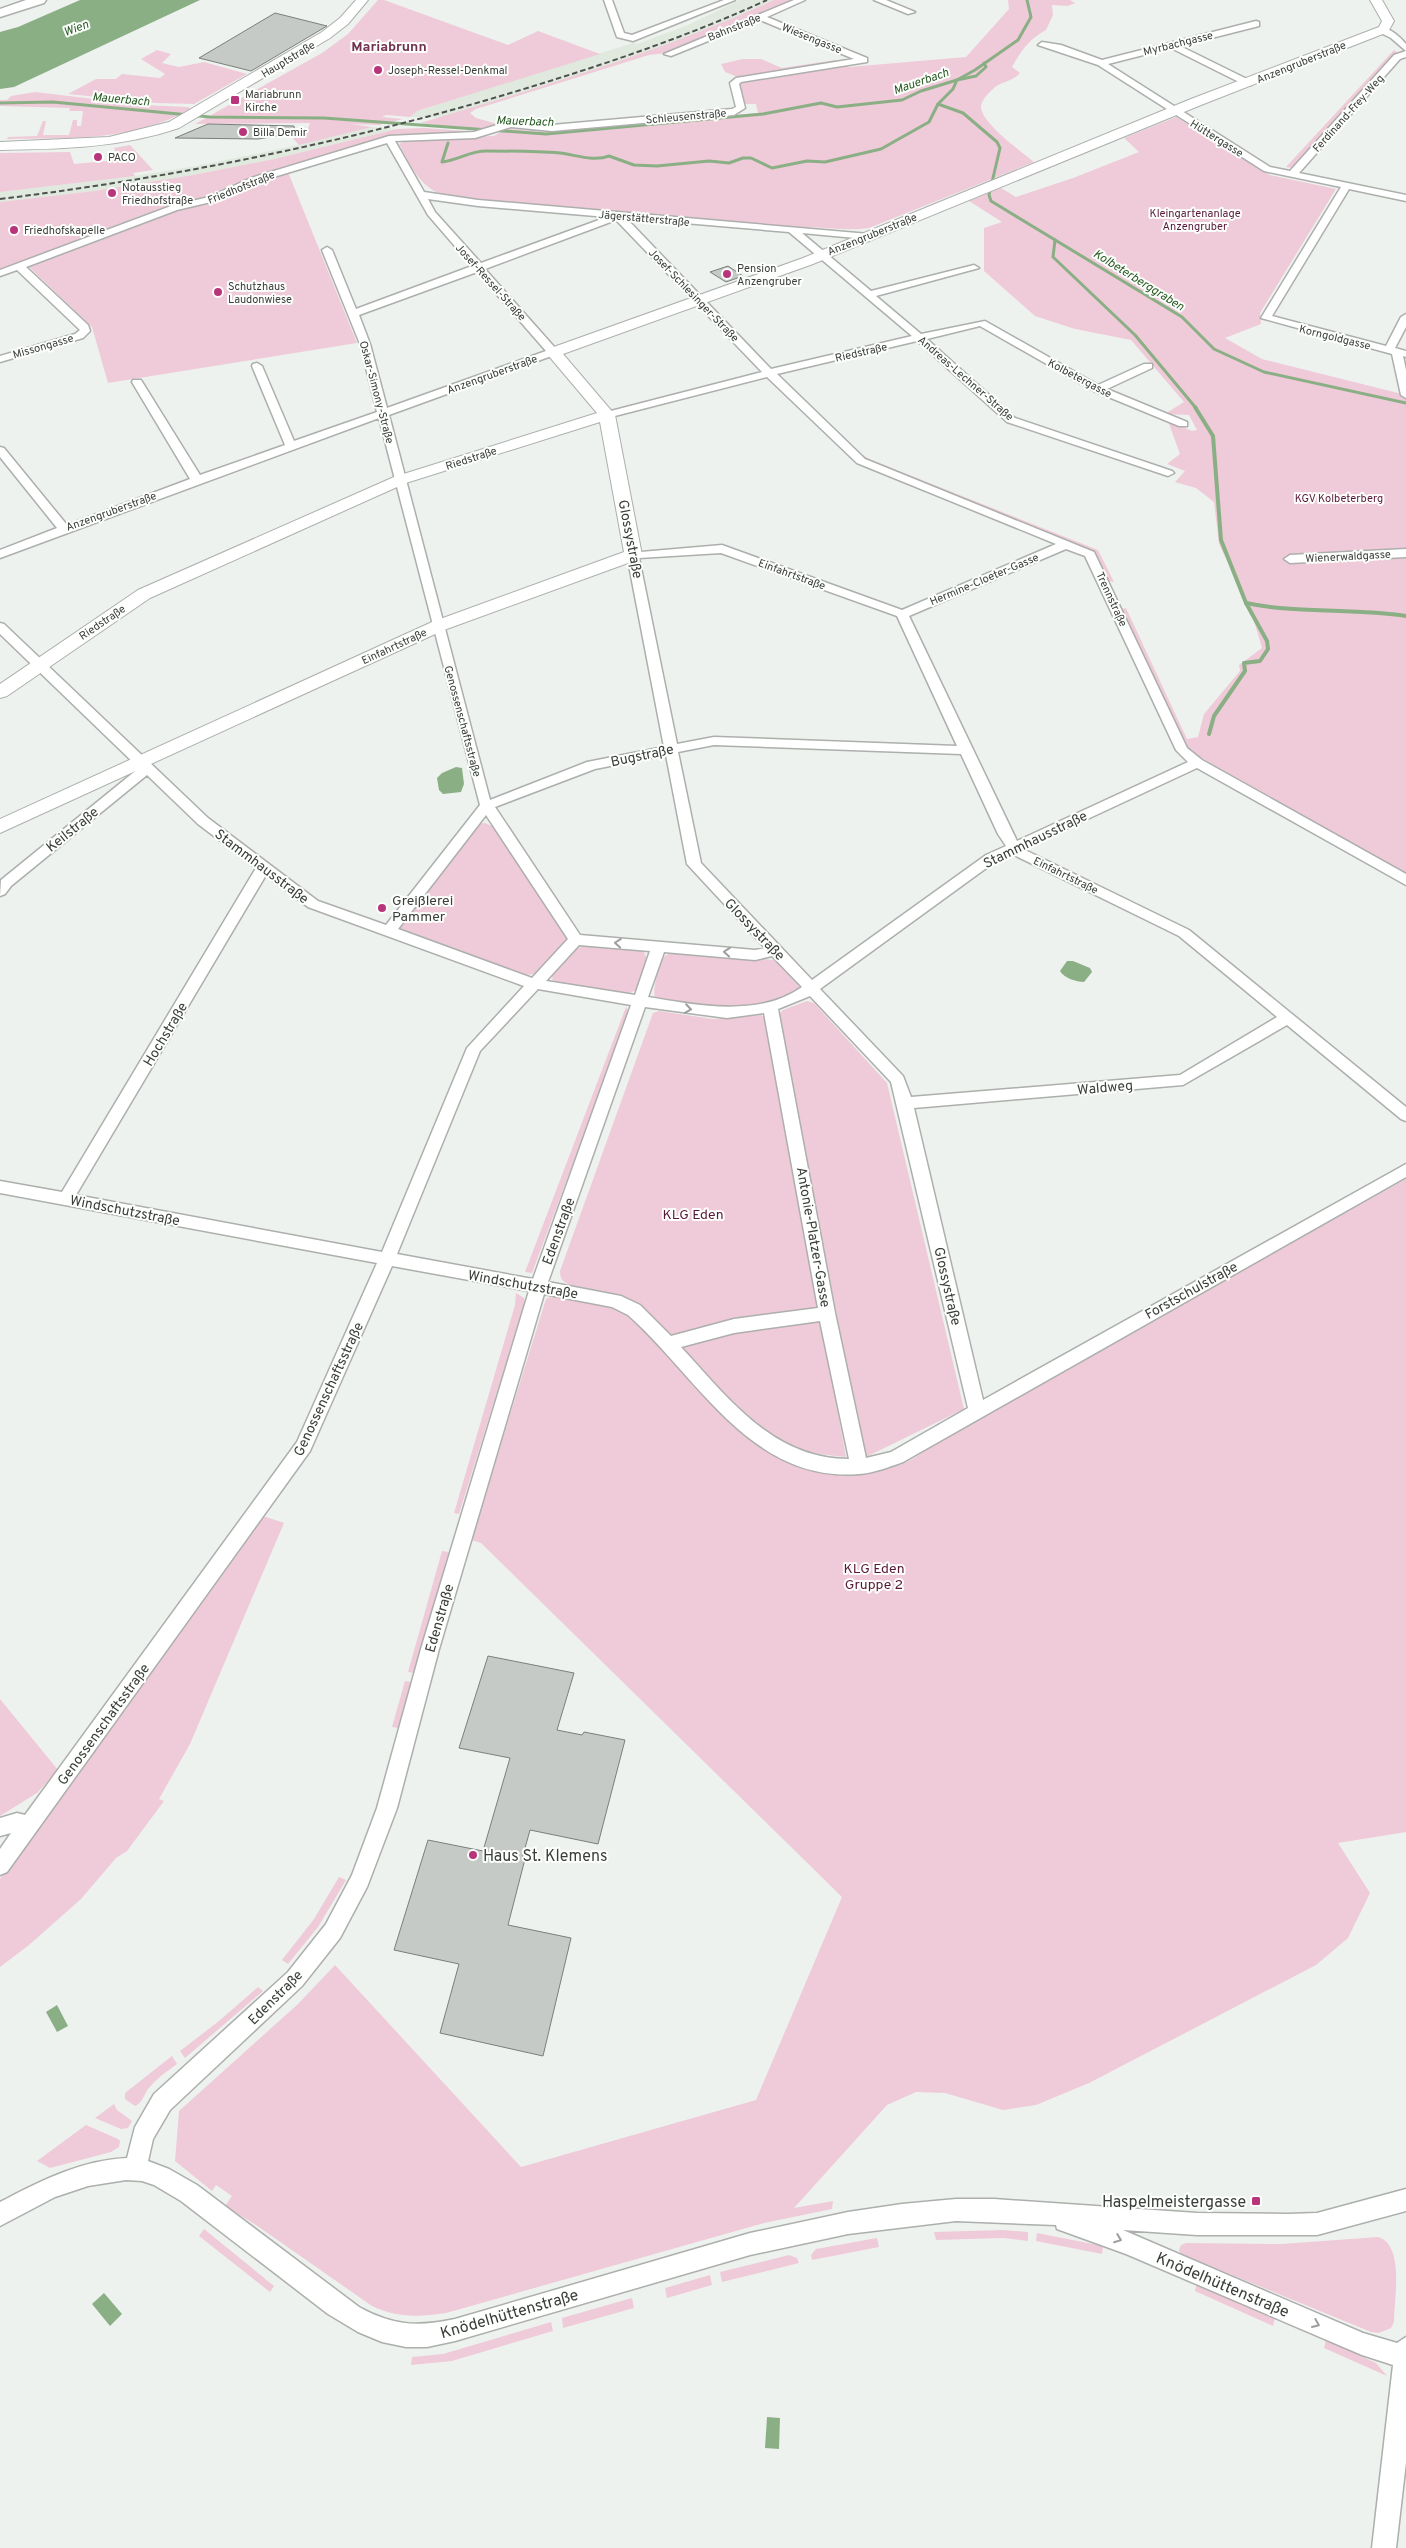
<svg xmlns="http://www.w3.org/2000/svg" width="1406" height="2548" font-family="Overpass,sans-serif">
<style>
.built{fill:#e0e9de}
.green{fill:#efcad9}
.water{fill:#8aaf85}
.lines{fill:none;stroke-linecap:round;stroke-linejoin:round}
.stream-far1{stroke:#8aaf85;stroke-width:3}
.stream{stroke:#8aaf85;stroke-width:4}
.building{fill:#c6cac6;stroke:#7b7f7b}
.street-casing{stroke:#acafab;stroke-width:3}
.secondary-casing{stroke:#acafab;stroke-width:2}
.primary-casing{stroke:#acafab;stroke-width:3}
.street{fill:#fff;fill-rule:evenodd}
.secondary{fill:#fff;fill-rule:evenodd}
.primary{fill:#fff;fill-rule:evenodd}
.rail{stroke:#4f524f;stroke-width:2;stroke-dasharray:5.5 3;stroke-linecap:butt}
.oneway{stroke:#9d9e9d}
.poi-dot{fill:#b8347b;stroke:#fdfffc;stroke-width:2}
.labels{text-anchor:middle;stroke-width:4;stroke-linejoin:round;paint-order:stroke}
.far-street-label{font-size:11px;fill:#3b3d3b;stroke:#fdfffc}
.far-poi-label{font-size:11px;fill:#3b3d3b;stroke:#fdfffc;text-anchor:start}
.far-park-label{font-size:11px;fill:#581839;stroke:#fdfffc}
.far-water-label{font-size:12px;font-style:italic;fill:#265821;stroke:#fdfffc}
.far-quarter-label{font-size:14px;font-weight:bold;fill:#733151;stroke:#fdfffc}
.street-label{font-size:14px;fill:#3b3d3b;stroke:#fdfffc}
.poi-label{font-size:14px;fill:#3b3d3b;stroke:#fdfffc;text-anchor:start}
.park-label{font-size:14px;fill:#581839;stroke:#fdfffc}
.near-poi-label{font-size:16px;fill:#3b3d3b;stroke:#fdfffc;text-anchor:start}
.near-street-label{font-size:16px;fill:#3b3d3b;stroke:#fdfffc}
</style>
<rect width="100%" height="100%" fill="#eef2ee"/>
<g class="built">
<path d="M740,0H774L698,34L595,71L439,118L410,117L417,111L633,43L637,44L688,25Z"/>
<path d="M372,127L397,129L274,159L193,175L94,191L0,202V192L135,176L196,166L284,148Z"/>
</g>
<g class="green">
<path d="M378,0H384L508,45L538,31L600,54L417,111L410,117L386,115L382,117L403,119L379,125L350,124L372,127L299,145L289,134L307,131L310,123L195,124L322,53L348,34Z"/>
<path d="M774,0H795L666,53L649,55L476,109L470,113L476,118L501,125L487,130L420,123C540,87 660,53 774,0Z"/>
<path d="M1008,0H1070L1075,3L1068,6L1052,5L1053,15L1046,30C1029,39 1021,51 1012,67L1020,73C1012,82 1002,81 994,88C989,93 981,100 981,107C982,124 1021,151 1034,162L869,228C843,232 817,225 791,228L505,204L444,195C419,187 411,166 399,144L409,139L494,136L505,129L554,130L758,113L756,104H745L738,77L725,72L721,64L743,59H761L782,68L836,60L849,67L966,57L1009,9Z"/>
<path d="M157,50L171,54L162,63L179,67L204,62L247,74L194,104L156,103L68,94L96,79H116L122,74L160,78L165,74L141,59Z"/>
<path d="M1394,50L1398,53L1292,168L1286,167Z"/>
<path d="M35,92L144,105L188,107L191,109C132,141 73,138 7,139L8,137L37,136L43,121H46L43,135H69L73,120H77V126H81L83,111H69L70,108L0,106V100H7L11,96Z"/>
<path d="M1176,117L1270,175L1336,189L1260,313L1261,324L1225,338L1262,359L1406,395V875L1188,750L1122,609L1126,608L1187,739L1198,737L1204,714L1240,671L1239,665L1262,648L1251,611L1219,544L1214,502L1196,488L1175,482L1185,471L1167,464L1180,454L1168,421L1192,431L1197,430L1189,415L1165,414L1184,402L1131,340L1075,329L1035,316L984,271V228L1002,222L969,201L1001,188L1016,197L1073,178L1139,152L1124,138Z"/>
<path d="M424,128L478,132L392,136L204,199L169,205L0,269V202L94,191L193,175L274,159L397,129Z"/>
<path d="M130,145L153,170L133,173L135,176L0,192V153L70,152L74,164L118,160L114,148Z"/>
<path d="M288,172L357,343L108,383L92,327L28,266L174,211L209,204L254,184Z"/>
<path d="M863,455L869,459L1098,550L1114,582L1109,581L1093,551L866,461L861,457Z"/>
<path d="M485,823L494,827L566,936V941L537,974L524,975L399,929L398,925L478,824Z"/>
<path d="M583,946L636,949L644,952L648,962L636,990L626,995L553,982L552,976L576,949Z"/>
<path d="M675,952L775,960L800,987C790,1003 739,1008 720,1008C701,1008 681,1003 663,1001L655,997C652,991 659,963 664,957C667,954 671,953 675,952Z"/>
<path d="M807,1001L814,1003L887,1083L964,1409L864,1458L779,1014L783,1010Z"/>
<path d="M626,1007L629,1013L532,1273L525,1272Z"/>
<path d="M659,1011L713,1019L761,1015L765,1018L819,1309L672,1338C640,1299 618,1295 570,1285C563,1282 560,1279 560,1271L653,1013Z"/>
<path d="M1406,1179V1832L1338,1843L1370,1893L1348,1938L1316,1965L1089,2083L1036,2105L1003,2110L945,2093L916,2092L887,2105L794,2208L833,2201L832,2209L764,2223L446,2313C419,2317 397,2318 372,2306L256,2225L225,2206L232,2196L216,2185L212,2191L175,2161L179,2111L298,2004L335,1965L521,2167L756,2100L842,1897L481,1543L471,1540L546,1299C558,1292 573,1298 586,1301C603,1304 622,1307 636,1318C653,1333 668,1355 683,1372C739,1436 804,1497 896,1466C907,1463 917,1456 926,1450C954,1435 980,1418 1006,1400Z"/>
<path d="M516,1293L524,1298L525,1302L459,1514L454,1513L515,1305Z"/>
<path d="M821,1320L846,1457C818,1455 787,1448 763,1432C734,1414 704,1372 681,1347L746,1329Z"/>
<path d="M263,1516L284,1523L190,1744L159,1799L164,1801L127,1851L116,1858L81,1899L29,1945L0,1967V1879Z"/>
<path d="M442,1551L449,1552L414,1673L408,1672Z"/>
<path d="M405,1681L411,1682L398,1728L392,1727Z"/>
<path d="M0,1699L58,1770L37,1793L0,1816Z"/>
<path d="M339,1877L346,1880L318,1927L288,1964L282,1960L314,1919Z"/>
<path d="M258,1987L263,1991L185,2058L180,2051L219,2021Z"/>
<path d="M172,2056L177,2064C166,2072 156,2079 148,2089C144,2095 142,2103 135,2106L125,2099V2093Z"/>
<path d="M114,2104L117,2110L132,2121L128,2128L121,2129L95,2118Z"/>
<path d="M86,2125L118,2139L120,2141L119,2147L111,2152L50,2168L37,2161Z"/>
<path d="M204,2229L274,2286L270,2292L199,2236Z"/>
<path d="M1003,2230L1028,2232V2241L1003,2238L936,2240L934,2232Z"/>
<path d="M1037,2233L1103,2246L1102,2254L1036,2241Z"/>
<path d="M1378,2237C1405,2245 1394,2299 1394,2322L1391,2328L1379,2333L1371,2332L1181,2254L1179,2250L1181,2245L1186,2243L1281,2244Z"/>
<path d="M877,2238L879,2247L812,2260L811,2255L816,2249Z"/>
<path d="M789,2255L797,2258L799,2263L722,2282L720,2272Z"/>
<path d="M710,2275L712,2285L667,2298L665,2288Z"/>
<path d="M1197,2283L1275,2318L1273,2326L1195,2291Z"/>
<path d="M632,2298L634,2308L563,2328L562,2318Z"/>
<path d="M551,2322L553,2331L452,2361L411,2365L412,2357L443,2354Z"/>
<path d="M1326,2340L1376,2363L1387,2376L1324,2348Z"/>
</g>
<g class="water">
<path d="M80,0H200L14,87L0,89V32L18,27Z"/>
<path d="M456,767L462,768L464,784L461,792L443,794L439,790L437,778L442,773Z"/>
<path d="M1067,961H1073L1090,968L1092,972L1084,982C1076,982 1064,978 1060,971Z"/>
<path d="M57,2005L68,2026L57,2032L46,2012Z"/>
<path d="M104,2293L122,2314L110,2326L92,2304Z"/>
<path d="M767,2417L780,2418L779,2449L765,2448Z"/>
</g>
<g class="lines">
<g class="stream-far1">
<path d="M0,103L53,102L210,117L324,118L546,134L763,114L821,103L837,107L902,100L921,91L957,80L975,70L1018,40L1031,17L1027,0"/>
<path d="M938,104L963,113L997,142L1000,148L989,195L991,201L1182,317L1214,349L1264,372L1406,403"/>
<path d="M448,143L442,162C458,160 470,151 486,151C510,151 536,151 560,153C576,155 594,162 609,156L634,165L657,166L709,161L729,163L743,158H751L772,168L807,161L825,162L881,149L929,122L938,104L953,89L957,80L976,76L986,67L984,63"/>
<path d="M1055,240L1053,257L1135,335L1196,408"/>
</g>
<g class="stream">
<path d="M1195,407L1213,436L1221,540L1246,603L1267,641L1268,649L1260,661L1244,663L1245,671L1214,716L1209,734"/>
<path d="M1246,603C1299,614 1353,608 1406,616"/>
</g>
</g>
<g class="building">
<path d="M275,13L327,26L251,71L199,58Z"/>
<path d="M208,124L294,126L295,133L258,139L175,138Z"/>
<path d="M728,266L743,276L726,282L710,272Z"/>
<path d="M488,1656L574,1673L557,1730L582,1735L584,1732L625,1740L598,1844L530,1830L522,1859H525L508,1925L571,1938L543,2056L440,2033L459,1964L394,1950L428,1840L483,1851L510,1758L459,1748Z"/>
</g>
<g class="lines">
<defs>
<g id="street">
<path d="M604,0H612L624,33L632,35L724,0H735L633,41L617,37Z"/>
<path d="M794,0H805L767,17L867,58V62L741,82L739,84L745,108L734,115L552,131L511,127L475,138L395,141L424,192L478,200L869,234V238L866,239L802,233L871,291L974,265L979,268L876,296L921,334L985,321L1098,385L1144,364H1152V368L1107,389L1187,422V426H1179L1094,391L980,326L927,339L1015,418L1172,471L1174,473L1168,476L1007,422L917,341L777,374L865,459L1094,552L1187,748L1202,760L1406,874V885L1197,768L1023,849L1189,930L1406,1107V1121L1401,1119L1287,1025L1183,1085L914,1108L983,1400L1406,1164V1177L903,1462C889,1467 874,1473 859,1474C751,1483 697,1376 628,1315L612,1307L544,1294L439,1649L397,1808L367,1887L340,1938L302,1986L170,2110L153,2139L148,2161L169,2169L197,2185L359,2307C394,2326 417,2327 455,2319L750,2233L848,2212L902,2204L956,2199H994L1197,2213L1288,2214L1317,2213L1406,2189V2211L1317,2235H1197L1123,2230L1363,2333L1397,2343L1406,2337V2462L1396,2548H1372L1393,2365L1362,2355L1126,2254L1057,2229L1056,2225L956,2221L848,2234L750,2255L455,2341L427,2347H406L382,2342L358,2332L328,2314L181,2201L154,2185L142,2181L126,2180L88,2186L55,2197L0,2226V2202L6,2199C44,2179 84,2160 127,2158L135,2127L154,2094L288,1972L326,1924L352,1875L377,1808L421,1649L529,1291L392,1266L310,1451L7,1872L0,1875V1849L11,1833L0,1836V1818L17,1813L25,1815L297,1442L377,1263L0,1193V1181L62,1192L256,868L198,824L147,775L11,886L5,894L0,896L1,880L139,768L0,634V623L4,624L208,818L318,901L386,925L480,805L379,418L0,558V550L57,528L0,457V447L4,448L67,525L190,479L132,382L133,380H141L200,475L285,445L252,366L253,364L257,363L262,366L294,441L377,412L360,344L322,250L327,247L332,250L356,309L472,266L428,215L387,143L257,182L215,201L177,210L26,267L88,325L90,331L83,338L0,362V356L75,334L80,330L17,270L0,276V270L171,206L209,197L251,178L389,136L474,132L510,121L552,125L732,109L736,107L730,83L736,78L854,59L760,20L671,56L664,54ZM428,199L478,206L607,217L481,263L435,212ZM626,218L789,232L912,336L771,369ZM616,220L762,372L603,413V417L607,418L767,377L857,463L1056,544L902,610L722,545L629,553L627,555L664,747L587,762L490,800L389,415L557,354V350L485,269ZM477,272L546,351L387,408L370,344L359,315ZM1066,549L1085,556L1176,750L1188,762L1017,841L909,616ZM721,553L897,616L957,746L714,737L677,744L639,558ZM714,745L961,754L998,834L1006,846L986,855L812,980L701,863L678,752ZM666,755L687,864L765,948L755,950L580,935L495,807L595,769ZM486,815L568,939L532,978L398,929ZM1012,854L1179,936L1277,1017L1180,1075L911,1097L903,1076L820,989L996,861ZM266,875L308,907L524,986L467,1048L382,1252L76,1195ZM579,945L650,951L635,995L546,981ZM664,952L755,960L772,956L802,987C759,1018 696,1005 648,997ZM538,989L631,1005L533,1279L397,1254L480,1051ZM810,996L891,1082L968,1408L891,1452L866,1458L835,1313L778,1009ZM645,1007L727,1018L764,1013L818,1308L734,1319L671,1336L640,1305L621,1296L548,1282ZM820,1321L849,1459C773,1459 728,1398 681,1347L734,1333Z"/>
<path d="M874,0H886L915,12L908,14Z"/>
<path d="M1256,21L1259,22V26L1180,46L1251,81V85H1245L1171,48L1108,64L1270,167L1290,171L1394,55L1406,51L1391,38L1379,32V28C1390,27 1399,36 1406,44V57L1400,59L1299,173L1406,195V201L1349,189L1272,316L1386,346L1401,317L1406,314V327L1395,348L1406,351V357L1403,356L1406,370V398L1401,395L1392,354L1261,318L1341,187L1264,171L1098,65L1038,45L1042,42L1061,45L1102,60Z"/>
<path d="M1406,549V557L1290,563L1284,559L1290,555Z"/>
</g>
<g id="secondary">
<path d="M356,0H368L348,24L330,38L179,128C120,148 61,149 0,150V142L109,137L169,122L322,32L340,18Z"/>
<path d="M1370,0H1382L1394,21L1388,32L1201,105L813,264L563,354L615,415L642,555L639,559L444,630L0,833V819L432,622L624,552L600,422L406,483L150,598L7,696L0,698V684L138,590L394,477L597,413L548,355L545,352L548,349L803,258L1191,99L1379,27L1382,21Z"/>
</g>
<path id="primary" d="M26,0H46L44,3L0,17V9Z"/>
</defs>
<use href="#street" class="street-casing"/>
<use href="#secondary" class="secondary-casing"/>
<use href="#primary" class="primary-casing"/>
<use href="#street" class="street"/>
<use href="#secondary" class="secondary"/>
<use href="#primary" class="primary"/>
<path class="rail" d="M0,199C171,178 339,144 504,95C594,68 682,39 767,0"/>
</g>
<defs><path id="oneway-chevron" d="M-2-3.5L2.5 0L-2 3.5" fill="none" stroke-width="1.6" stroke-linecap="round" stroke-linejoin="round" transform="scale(1.25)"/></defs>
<g class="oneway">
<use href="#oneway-chevron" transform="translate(618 943) rotate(-175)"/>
<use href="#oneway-chevron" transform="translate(727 952) rotate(-175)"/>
<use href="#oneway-chevron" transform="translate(688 1009) rotate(8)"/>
<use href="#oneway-chevron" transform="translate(1118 2239) rotate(21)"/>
<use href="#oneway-chevron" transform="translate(1316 2324) rotate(23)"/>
</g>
<g class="poi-dot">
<circle cx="378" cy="70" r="5"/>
<rect x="230" y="95" width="10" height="10" rx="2.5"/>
<circle cx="243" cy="132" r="5"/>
<circle cx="98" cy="157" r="5"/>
<circle cx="112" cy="193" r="5"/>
<circle cx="14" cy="230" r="5"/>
<circle cx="727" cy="274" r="5"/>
<circle cx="218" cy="292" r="5"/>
<circle cx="382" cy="908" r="5"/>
<circle cx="473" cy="1855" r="5"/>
<rect x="1251" y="2196" width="10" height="10" rx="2.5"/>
</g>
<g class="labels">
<g class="far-street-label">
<text transform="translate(734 27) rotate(-22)" y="4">Bahnstraße</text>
<text transform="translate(812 38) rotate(22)" y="4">Wiesengasse</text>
<text transform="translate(1178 43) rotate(-14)" y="4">Myrbachgasse</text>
<text transform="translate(288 59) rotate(-31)" y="4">Hauptstraße</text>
<text transform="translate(1301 62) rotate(-22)" y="4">Anzengruberstraße</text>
<text transform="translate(1348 113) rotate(-48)" y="4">Ferdinand-Frey-Weg</text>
<text transform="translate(686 116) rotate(-5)" y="4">Schleusenstraße</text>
<text transform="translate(1217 138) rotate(32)" y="4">Hüttergasse</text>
<text transform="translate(241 187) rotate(-22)" y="4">Friedhofstraße</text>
<text transform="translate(644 218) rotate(5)" y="4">Jägerstätterstraße</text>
<text transform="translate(872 234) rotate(-22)" y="4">Anzengruberstraße</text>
<text transform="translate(491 282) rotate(48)" y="4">Josef-Ressel-Straße</text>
<text transform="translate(694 295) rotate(46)" y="4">Josef-Schlesinger-Straße</text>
<text transform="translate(1335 337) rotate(14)" y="4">Korngoldgasse</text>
<text transform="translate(43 346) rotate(-16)" y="4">Missongasse</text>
<text transform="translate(861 352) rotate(-13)" y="4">Riedstraße</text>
<text transform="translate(492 374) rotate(-20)" y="4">Anzengruberstraße</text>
<text transform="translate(966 378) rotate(41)" y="4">Andreas-Lechner-Straße</text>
<text transform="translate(1080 378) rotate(28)" y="4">Kolbetergasse</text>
<text transform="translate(377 392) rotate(75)" y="4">Oskar-Simony-Straße</text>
<text transform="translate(471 458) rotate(-18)" y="4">Riedstraße</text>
<text transform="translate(111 511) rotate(-20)" y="4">Anzengruberstraße</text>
<text transform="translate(1348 556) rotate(-3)" y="4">Wienerwaldgasse</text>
<text transform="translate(792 574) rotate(20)" y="4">Einfahrtstraße</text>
<text transform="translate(984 579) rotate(-23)" y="4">Hermine-Cloeter-Gasse</text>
<text transform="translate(1112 599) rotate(65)" y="4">Trennstraße</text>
<text transform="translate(102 622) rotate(-34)" y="4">Riedstraße</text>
<text transform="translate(394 646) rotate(-25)" y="4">Einfahrtstraße</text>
<text transform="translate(463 721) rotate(75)" y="4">Genossenschaftsstraße</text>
<text transform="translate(1066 875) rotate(26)" y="4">Einfahrtstraße</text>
</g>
<g class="far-poi-label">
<text x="388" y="74">Joseph-Ressel-Denkmal</text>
<text x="245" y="98">Mariabrunn<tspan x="245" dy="13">Kirche</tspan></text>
<text x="253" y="136">Billa Demir</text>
<text x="108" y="161">PACO</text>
<text x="122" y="191">Notausstieg<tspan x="122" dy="13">Friedhofstraße</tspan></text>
<text x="24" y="234">Friedhofskapelle</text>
<text x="737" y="272">Pension<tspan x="737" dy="13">Anzengruber</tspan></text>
<text x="228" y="290">Schutzhaus<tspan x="228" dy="13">Laudonwiese</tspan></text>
</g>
<g class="far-park-label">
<text x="1195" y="217">Kleingartenanlage<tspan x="1195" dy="13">Anzengruber</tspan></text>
<text x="1339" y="502">KGV Kolbeterberg</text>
</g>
<g class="far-water-label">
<text transform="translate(76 28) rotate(-21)" y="4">Wien</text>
<text transform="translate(921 81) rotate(-19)" y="4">Mauerbach</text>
<text transform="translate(121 99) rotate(5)" y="4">Mauerbach</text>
<text transform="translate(525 121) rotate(2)" y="4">Mauerbach</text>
<text transform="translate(1139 280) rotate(32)" y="4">Kolbeterberggraben</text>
</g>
<g class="far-quarter-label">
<text x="389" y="51">Mariabrunn</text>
</g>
<g class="street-label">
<text transform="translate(631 539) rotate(79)" y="5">Glossystraße</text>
<text transform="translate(642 755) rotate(-12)" y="5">Bugstraße</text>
<text transform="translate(72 829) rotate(-39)" y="5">Keilstraße</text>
<text transform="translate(1035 839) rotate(-26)" y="5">Stammhausstraße</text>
<text transform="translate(262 866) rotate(37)" y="5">Stammhausstraße</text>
<text transform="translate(755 929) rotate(46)" y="5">Glossystraße</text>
<text transform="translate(165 1034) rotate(-59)" y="5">Hochstraße</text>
<text transform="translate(1105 1087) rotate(-5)" y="5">Waldweg</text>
<text transform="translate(125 1210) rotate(11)" y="5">Windschutzstraße</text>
<text transform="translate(558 1231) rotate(-70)" y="5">Edenstraße</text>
<text transform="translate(814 1237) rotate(80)" y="5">Antonie-Platzer-Gasse</text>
<text transform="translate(523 1284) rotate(10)" y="5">Windschutzstraße</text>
<text transform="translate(948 1286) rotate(77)" y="5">Glossystraße</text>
<text transform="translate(1191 1290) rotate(-29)" y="5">Forstschulstraße</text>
<text transform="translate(328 1389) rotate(-65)" y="5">Genossenschaftsstraße</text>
<text transform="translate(439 1618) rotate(-74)" y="5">Edenstraße</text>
<text transform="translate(103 1724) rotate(-54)" y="5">Genossenschaftsstraße</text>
<text transform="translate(275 1997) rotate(-45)" y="5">Edenstraße</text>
</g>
<g class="poi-label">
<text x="392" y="905">Greißlerei<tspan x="392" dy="16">Pammer</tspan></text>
</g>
<g class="park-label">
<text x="693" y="1219">KLG Eden</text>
<text x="874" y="1573">KLG Eden<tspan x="874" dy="16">Gruppe 2</tspan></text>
</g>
<g class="near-poi-label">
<text x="483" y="1861">Haus St. Klemens</text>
<text x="1246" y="2207" text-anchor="end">Haspelmeistergasse</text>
</g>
<g class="near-street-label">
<text transform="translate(1223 2284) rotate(23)" y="6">Knödelhüttenstraße</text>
<text transform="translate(509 2313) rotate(-16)" y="6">Knödelhüttenstraße</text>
</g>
</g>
</svg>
